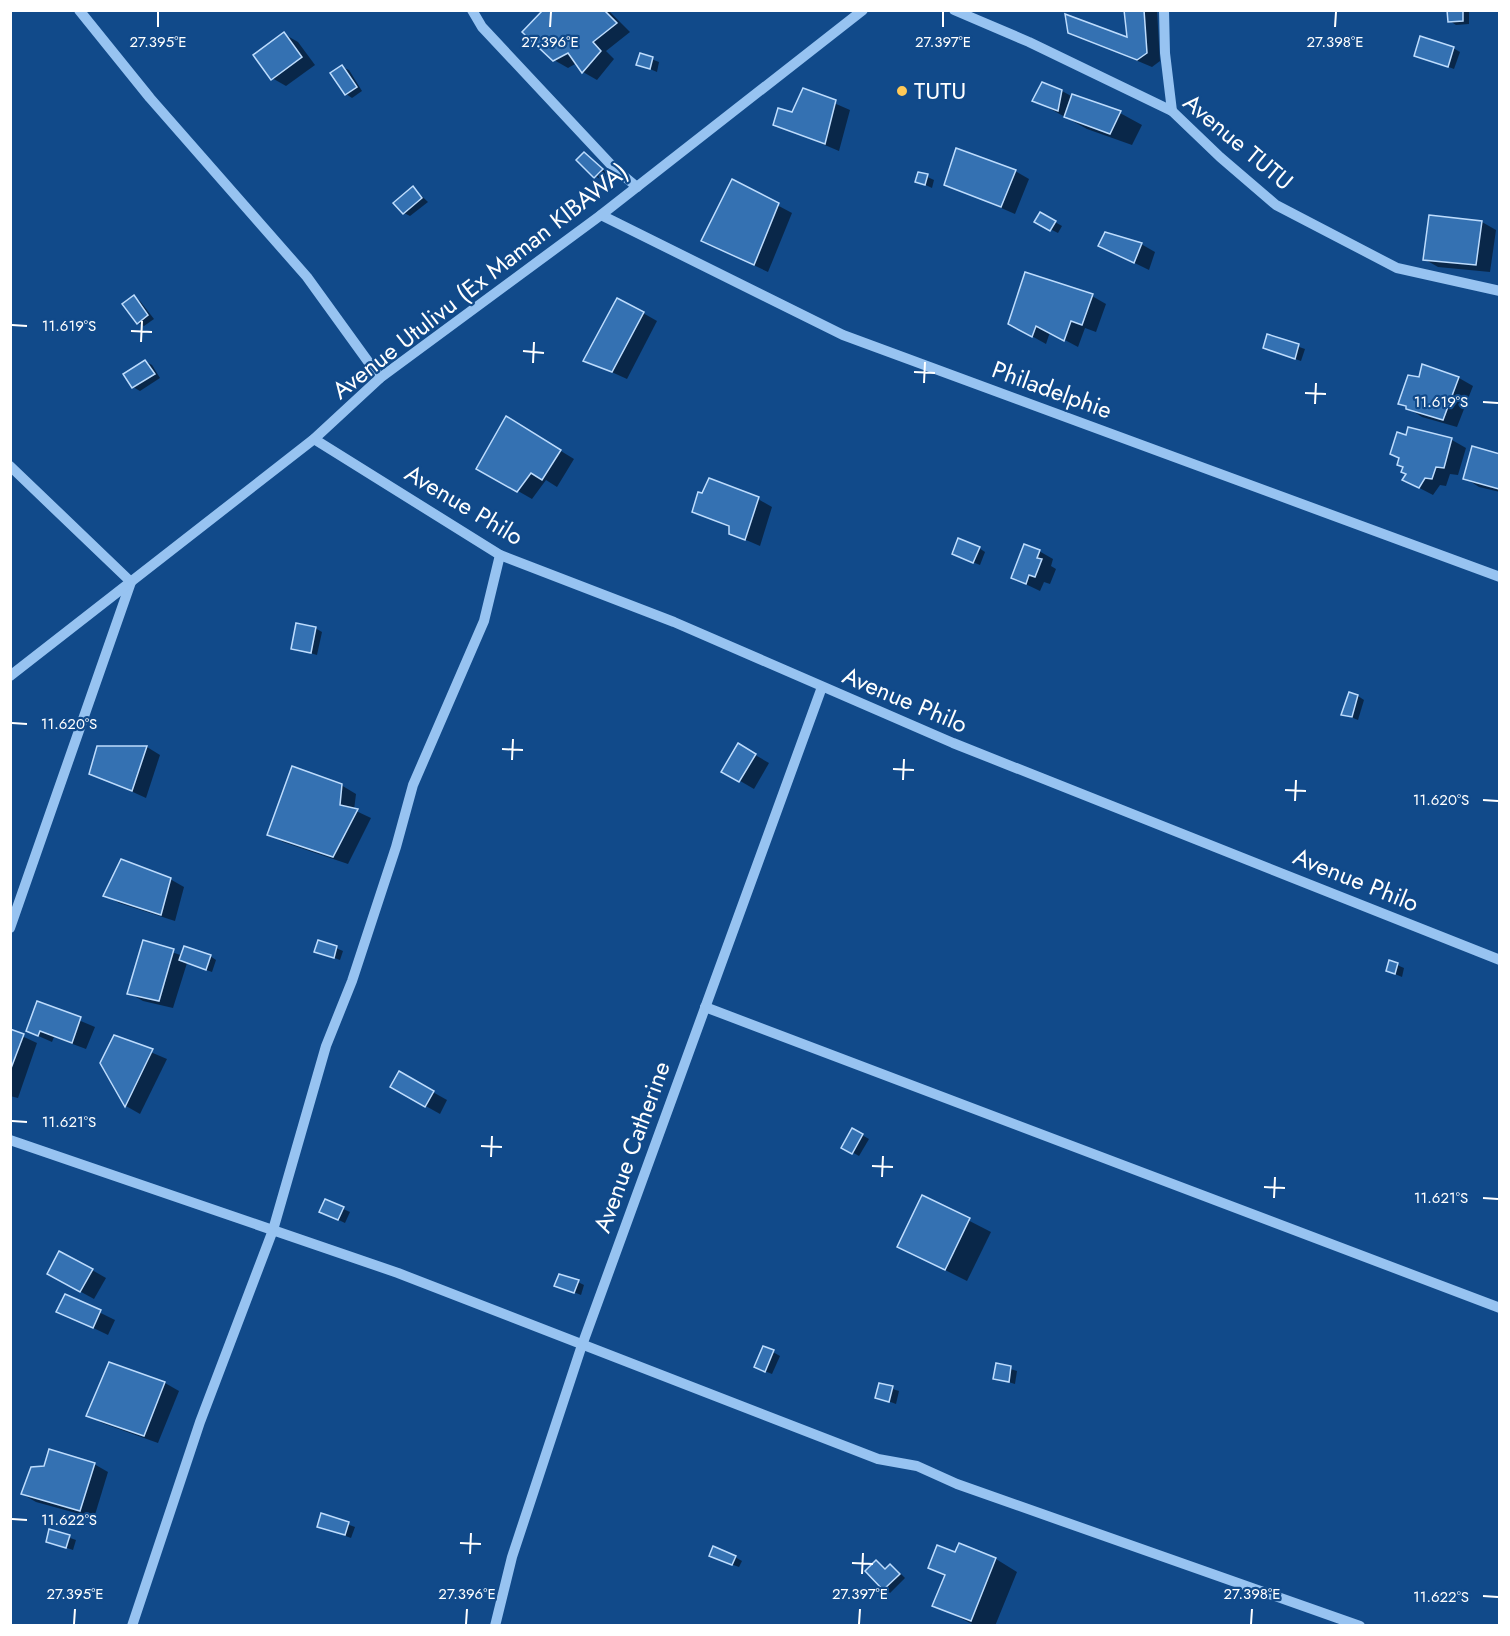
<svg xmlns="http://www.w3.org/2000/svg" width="1510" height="1636" font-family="Jost,sans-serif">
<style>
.shadow{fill:#0007}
.building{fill:#3471b2;stroke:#bddcfd;stroke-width:1.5}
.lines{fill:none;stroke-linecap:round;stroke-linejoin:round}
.minor{stroke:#97c3f1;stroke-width:10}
.ticks{fill:none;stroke:#fff;stroke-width:2}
.poi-dot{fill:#ffc957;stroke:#114a8a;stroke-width:2}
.labels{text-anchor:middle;stroke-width:4.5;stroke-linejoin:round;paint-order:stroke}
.poi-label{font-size:24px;fill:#fff;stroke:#114a8a;text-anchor:start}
.street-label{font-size:24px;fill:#fff;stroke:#114a8a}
.ticks-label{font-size:15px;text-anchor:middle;fill:#fff;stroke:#114a8a;stroke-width:4.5;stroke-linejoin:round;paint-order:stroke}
</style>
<rect width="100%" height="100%" fill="#114a8a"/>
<g class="shadow">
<path d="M545,10H608L630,32L606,51L614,59L597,80L583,72L577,63L568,68L554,60Z"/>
<path d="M1125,10H1157L1160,61L1152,67L1069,32L1128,39Z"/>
<path d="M1449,10H1469V24L1456,25L1450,21Z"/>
<path d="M284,34L298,42L315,65L286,86L272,78Z"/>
<path d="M1453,48L1460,52L1454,69L1416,55Z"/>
<path d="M641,55L659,62L657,72L638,64Z"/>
<path d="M342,67L349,70L362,91L352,98L346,94Z"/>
<path d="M804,90L850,110L839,151L775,124L793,113Z"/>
<path d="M1062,91L1073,97L1120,113L1142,125L1132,145L1087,129L1034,100Z"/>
<path d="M585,154L608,174L602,180L595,176Z"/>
<path d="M1015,171L1029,179L1015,214L946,184Z"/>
<path d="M919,173L934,180L932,188L917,181Z"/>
<path d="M732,181L792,213L768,272L703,241Z"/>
<path d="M413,188L428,202L410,216L404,213Z"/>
<path d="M1041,214L1062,226L1058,233L1036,222Z"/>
<path d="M1430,216L1482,222L1496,230L1490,272L1438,267L1424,259Z"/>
<path d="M1141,244L1155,252L1149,270L1100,246Z"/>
<path d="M1026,274L1092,296L1106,304L1096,332L1085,328L1078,347L1050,332L1046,344L1010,324Z"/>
<path d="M134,297L140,301L154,319L144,326L138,323Z"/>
<path d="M643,313L657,321L627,379L585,360Z"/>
<path d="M1268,336L1305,349L1301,361L1264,348Z"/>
<path d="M145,361L152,365L160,378L140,391L133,387L125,374Z"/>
<path d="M1423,366L1459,378L1473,386L1457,427L1422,417L1400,403L1420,378Z"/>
<path d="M520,426L574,459L557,487L546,480L532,499L478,468Z"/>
<path d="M1409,429L1452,440L1466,448L1458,475L1450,474L1446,486L1440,485L1433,495L1404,480L1407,474L1401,459Z"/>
<path d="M1500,455V492L1479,487L1465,478Z"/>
<path d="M758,499L772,507L760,546L730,533L731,528L694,512Z"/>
<path d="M979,548L985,552L980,565L960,557Z"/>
<path d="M1039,551L1053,559L1051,566L1056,569L1050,584L1044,582L1040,591L1013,578Z"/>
<path d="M315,628L322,632L317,655L293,648Z"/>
<path d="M1358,696L1364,700L1358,720L1343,714Z"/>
<path d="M738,745L769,763L754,789L723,771Z"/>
<path d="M147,747L160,755L146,798L91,773L98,748Z"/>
<path d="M341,785L356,794L354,810L371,818L348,864L283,842L269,834Z"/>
<path d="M170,879L184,887L175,921L119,903L105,895Z"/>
<path d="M144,942L183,956H210L216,960L212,972L187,963L173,1008L143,1001L129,993Z"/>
<path d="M336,948L343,951L340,960L316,951Z"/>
<path d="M1390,962L1404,968L1402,977L1388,971Z"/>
<path d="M38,1003L95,1027L86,1049L54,1037L52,1042L27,1031Z"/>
<path d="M11,1031L37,1043L18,1098L10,1096Z"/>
<path d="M115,1037L167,1059L140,1114L126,1106L101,1063Z"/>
<path d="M399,1073L447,1100L440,1114L392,1087Z"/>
<path d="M853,1130L869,1139L859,1156L843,1147Z"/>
<path d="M923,1197L991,1232L967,1281L899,1247Z"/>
<path d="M326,1201L350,1212L345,1223L328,1215Z"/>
<path d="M92,1270L106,1278L94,1299L63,1282Z"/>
<path d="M578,1282L584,1285L581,1295L556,1285Z"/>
<path d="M66,1296L115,1320L108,1335L58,1311Z"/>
<path d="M773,1352L780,1356L772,1374L762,1370Z"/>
<path d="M110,1364L165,1383L179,1391L158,1443L102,1423L88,1415Z"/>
<path d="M997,1365L1017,1371L1015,1384L995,1378Z"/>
<path d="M880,1385L899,1391L896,1404L877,1397Z"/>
<path d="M94,1464L108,1472L94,1518L36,1502L22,1494Z"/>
<path d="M322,1515L355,1527L351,1538L319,1526Z"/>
<path d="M50,1531L76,1540L73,1550L47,1541Z"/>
<path d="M959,1545L996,1559L1017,1572L995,1626H976L934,1605L946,1577L930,1568L956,1554Z"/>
<path d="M735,1557L742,1561L739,1567L717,1559Z"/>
<path d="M877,1562L887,1569L890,1566L897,1570L905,1578L890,1593L867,1571Z"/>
</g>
<g class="building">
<path d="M543,10H604L617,23L593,42L601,51L582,73L568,53L553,61L522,32Z"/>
<path d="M1124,10H1144L1147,53L1137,60L1068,33L1065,14L1127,37Z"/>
<path d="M1447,10H1463V21L1448,22Z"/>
<path d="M284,32L302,57L271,80L253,55Z"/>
<path d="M1420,36L1454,47L1448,67L1414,56Z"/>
<path d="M640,53L653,57L650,69L636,65Z"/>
<path d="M342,65L357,87L345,95L330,73Z"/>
<path d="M1042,82L1062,90L1058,111L1032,101Z"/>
<path d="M803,88L836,100L825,144L773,125L778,108L792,112Z"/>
<path d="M1072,94L1121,111L1110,134L1064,117Z"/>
<path d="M956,148L1016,170L1001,207L944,185Z"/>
<path d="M584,152L603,169L594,178L576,160Z"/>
<path d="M918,172L928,174L925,185L915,182Z"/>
<path d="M732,179L779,203L754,265L701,241Z"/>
<path d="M413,186L422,198L403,214L393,203Z"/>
<path d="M1040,212L1056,221L1050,231L1034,222Z"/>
<path d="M1429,215L1482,221L1476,265L1423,260Z"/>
<path d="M1105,232L1142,243L1134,263L1098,246Z"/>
<path d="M1025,272L1093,294L1082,325L1071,321L1064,341L1036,326L1032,337L1008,324Z"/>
<path d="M134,295L148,315L137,324L122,304Z"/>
<path d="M617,298L644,312L612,372L583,361Z"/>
<path d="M1267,334L1299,344L1295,359L1263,348Z"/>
<path d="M145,360L155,374L132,388L123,374Z"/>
<path d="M1422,364L1459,377L1443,420L1406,409V406L1398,404L1408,375L1419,377Z"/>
<path d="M506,416L561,450L542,480L531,473L517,492L476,469Z"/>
<path d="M1408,427L1452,438L1444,468L1436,467L1432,479L1425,478L1419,488L1402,480L1406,474L1401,472L1403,467L1397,465L1399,458L1390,454L1397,432L1406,435Z"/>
<path d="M1472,446L1500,454L1499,489L1463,479Z"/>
<path d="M709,478L759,497L745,540L729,534V526L692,512L698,492L702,493Z"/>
<path d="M958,538L980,547L973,563L952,554Z"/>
<path d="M1024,544L1040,550L1037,558L1042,559L1035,577L1029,575L1026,584L1011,578Z"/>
<path d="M296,623L316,627L311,653L291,649Z"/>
<path d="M1349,692L1358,695L1352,717L1341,715Z"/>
<path d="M738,743L756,754L739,782L721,772Z"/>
<path d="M97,746H147L132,791L89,774Z"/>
<path d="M292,766L342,784L340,805L358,809L333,857L267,835Z"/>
<path d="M121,859L171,878L161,915L103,896Z"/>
<path d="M143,940L174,949L159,1001L127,994Z"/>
<path d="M318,940L337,946L334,958L314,952Z"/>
<path d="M184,946L211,955L206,970L179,960Z"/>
<path d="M1389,960L1398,963L1395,974L1386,971Z"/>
<path d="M37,1001L81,1017L72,1043L40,1031L38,1036L26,1031Z"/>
<path d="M10,1029L24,1034L10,1071Z"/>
<path d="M114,1035L153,1049L125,1107L100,1063Z"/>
<path d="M399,1071L434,1091L425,1107L390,1087Z"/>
<path d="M852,1128L863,1134L852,1154L841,1148Z"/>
<path d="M922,1195L970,1218L945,1270L897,1247Z"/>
<path d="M325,1199L344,1207L338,1220L319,1212Z"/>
<path d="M59,1251L93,1269L80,1292L47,1274Z"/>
<path d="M559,1274L579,1280L574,1293L554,1286Z"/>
<path d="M65,1294L101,1310L93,1328L56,1312Z"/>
<path d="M763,1346L774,1350L765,1372L754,1367Z"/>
<path d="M109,1362L165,1382L144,1436L86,1416Z"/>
<path d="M996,1363L1011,1366L1009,1382L993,1379Z"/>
<path d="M879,1383L893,1386L889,1402L875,1398Z"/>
<path d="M49,1449L95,1463L80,1511L21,1494L31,1467L44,1466Z"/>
<path d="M321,1513L349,1522L345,1535L317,1527Z"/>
<path d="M49,1529L70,1535L66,1548L46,1542Z"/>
<path d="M959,1543L996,1558L971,1621L932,1606L945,1575L928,1568L937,1545L955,1552Z"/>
<path d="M713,1546L736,1556L732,1565L709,1556Z"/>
<path d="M876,1560L885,1569L890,1564L900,1574L883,1590L865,1571Z"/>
</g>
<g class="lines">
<g class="minor">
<path d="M79,10L150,98L307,277L380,378"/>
<path d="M472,10L482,27L614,168L637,187"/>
<path d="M954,10L1029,42L1172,111L1220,157L1276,205L1397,268L1500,291"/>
<path d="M1164,10L1165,53L1172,111"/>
<path d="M601,215L843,335L1500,577"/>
<path d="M314,439L500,555L674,622L953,743L1500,960"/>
<path d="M10,466L131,582L10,928"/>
<path d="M10,676L314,439L380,378L601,215L863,10"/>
<path d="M705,1007L1500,1308"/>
<path d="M10,1140L398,1273L878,1459L917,1466L957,1484L1360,1626"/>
<path d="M132,1626L200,1422L273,1230L326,1046L352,981L396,847L413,785L484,621L500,555"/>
<path d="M495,1626L512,1557L581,1348L822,687"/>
</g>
</g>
<path class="ticks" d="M158,27V12M550,27L551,12M943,27V12M1335,27L1336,12M12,325L27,326M131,331L152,332M141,342L142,321M523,351L544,353M533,363L534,342M914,372L935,373M924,383L925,362M1305,393L1326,394M1483,402L1498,403M1315,404L1316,383M12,723L27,724M502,749L523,750M512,760L513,739M893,769L914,770M903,780L904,759M1285,790L1306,791M1483,800L1498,801M1295,801L1296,780M12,1121L27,1122M481,1146L502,1147M491,1157L492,1136M872,1166L893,1167M882,1177L883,1156M1264,1187L1285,1188M1274,1198L1275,1177M1483,1198L1498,1199M12,1519L27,1520M460,1543L481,1544M470,1554L471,1533M852,1563L873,1564M862,1574L863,1553M1483,1596L1498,1597M74,1624L75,1609M466,1624L467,1609M859,1624L860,1609M1251,1624L1252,1609"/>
<circle class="poi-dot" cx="902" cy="91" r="6"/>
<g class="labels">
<g class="poi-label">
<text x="914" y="99">TUTU</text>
</g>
<g class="street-label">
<text transform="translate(1238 142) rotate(40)" y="8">Avenue TUTU</text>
<text transform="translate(480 281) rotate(-38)" y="8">Avenue Utulivu (Ex Maman KIBAWA)</text>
<text transform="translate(1052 390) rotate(20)" y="8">Philadelphie</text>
<text transform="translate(464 505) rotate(31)" y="8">Avenue Philo</text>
<text transform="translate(905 700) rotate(23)" y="8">Avenue Philo</text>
<text transform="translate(1356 880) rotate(22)" y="8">Avenue Philo</text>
<text transform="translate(632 1147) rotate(-70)" y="8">Avenue Catherine</text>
</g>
</g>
<g class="ticks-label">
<text x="158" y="47">27.395°E</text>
<text x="550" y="47">27.396°E</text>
<text x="943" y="47">27.397°E</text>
<text x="1335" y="47">27.398°E</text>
<text x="69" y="331">11.619°S</text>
<text x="1441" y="407">11.619°S</text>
<text x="69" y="729">11.620°S</text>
<text x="1441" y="805">11.620°S</text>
<text x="69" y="1127">11.621°S</text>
<text x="1441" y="1203">11.621°S</text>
<text x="69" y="1525">11.622°S</text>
<text x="75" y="1599">27.395°E</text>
<text x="467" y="1599">27.396°E</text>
<text x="860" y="1599">27.397°E</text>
<text x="1252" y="1599">27.398°E</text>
<text x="1441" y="1602">11.622°S</text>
</g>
<rect width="1510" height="1636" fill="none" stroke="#ffffff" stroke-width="24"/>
</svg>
